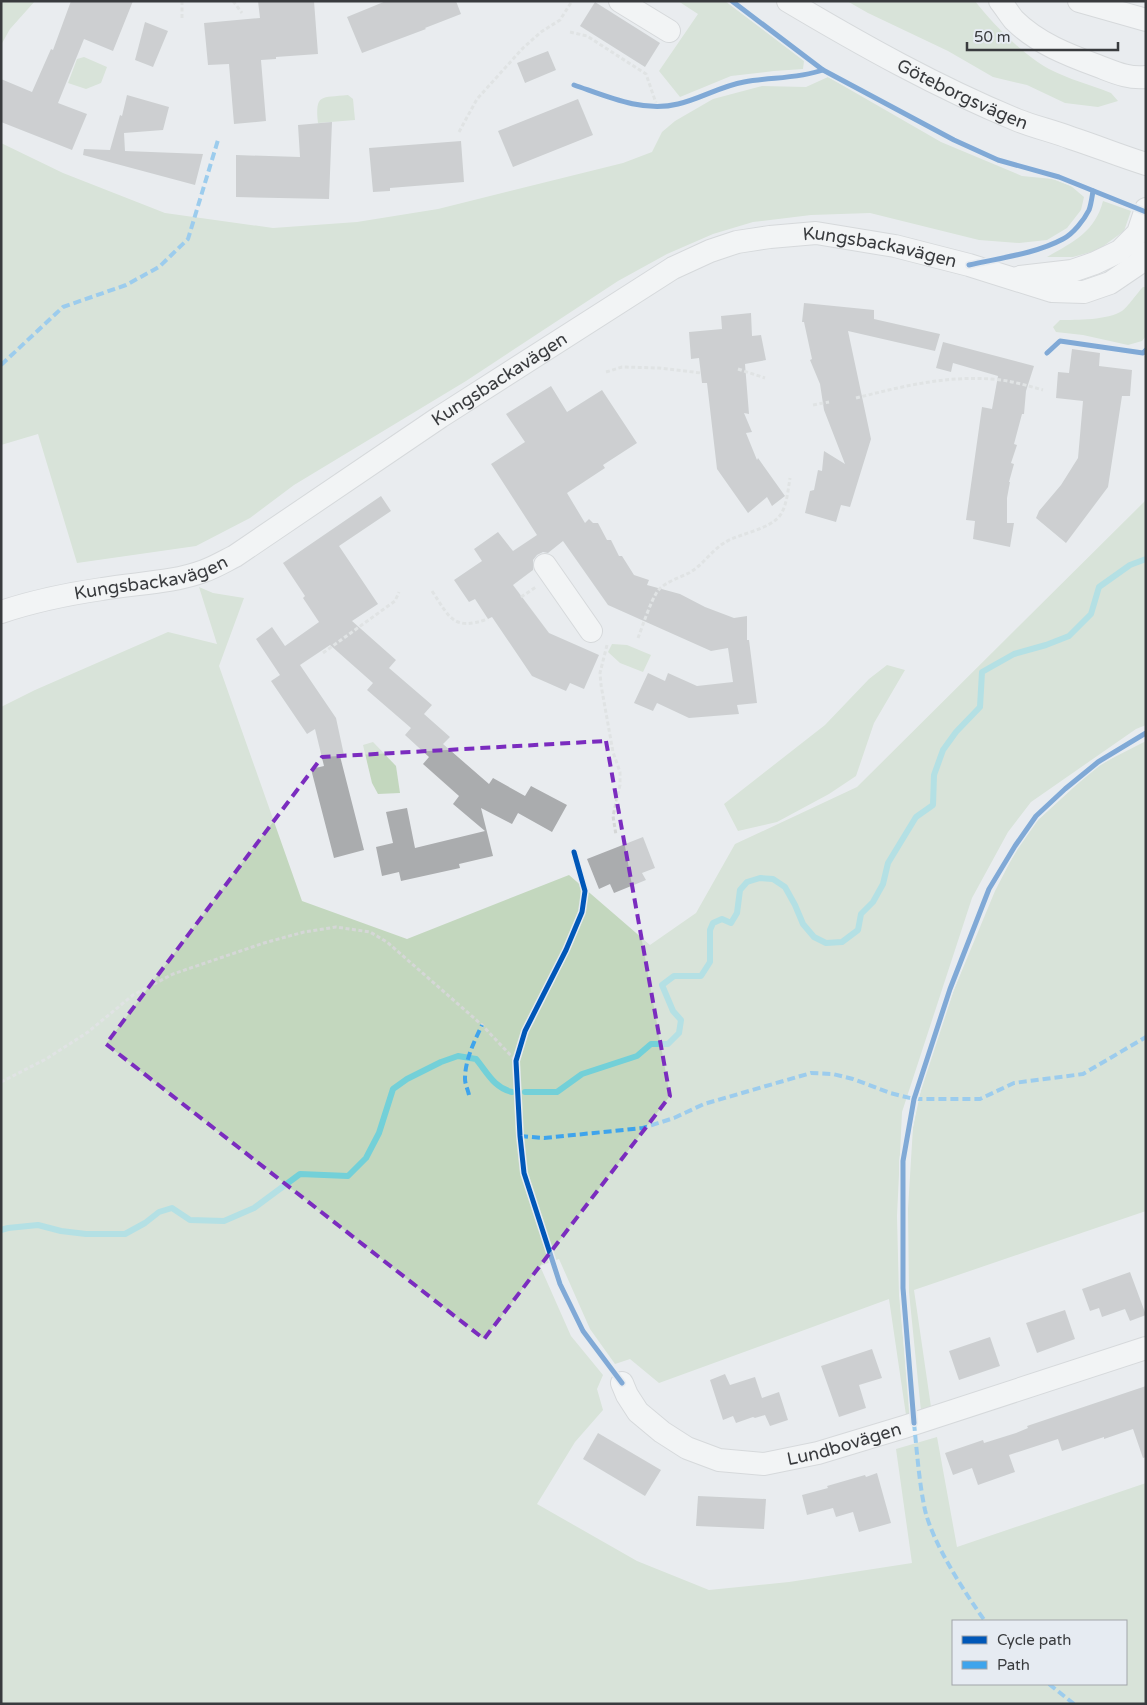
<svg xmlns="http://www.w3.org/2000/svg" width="1147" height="1705" font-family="'Varela Round',sans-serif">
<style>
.green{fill:#c3d7be;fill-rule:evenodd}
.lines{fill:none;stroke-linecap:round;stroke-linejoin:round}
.stream{stroke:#73d0d8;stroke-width:6}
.building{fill:#aaacae}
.minor-casing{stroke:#bfc1c4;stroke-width:24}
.path{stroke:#d5d7d7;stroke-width:3;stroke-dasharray:4 2.5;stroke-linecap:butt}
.minor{stroke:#fcfcfd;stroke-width:22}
.quiet{stroke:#3fa4ec;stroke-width:4;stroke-dasharray:8 4;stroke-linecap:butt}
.cycleway-casing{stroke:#e6ebf2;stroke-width:8}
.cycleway{stroke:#0057b8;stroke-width:5}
.marked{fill:none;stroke:#7b2cbf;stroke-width:4;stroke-dasharray:10 6;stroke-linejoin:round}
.labels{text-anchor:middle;stroke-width:5;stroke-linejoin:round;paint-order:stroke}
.street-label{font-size:18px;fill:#393b3e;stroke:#e6ebf2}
</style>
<rect width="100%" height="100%" fill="#e9ecef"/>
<g class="green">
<path d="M1,1H35L10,29L1,45Z"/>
<path d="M678,1H725L804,61L803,69L774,71L731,76L680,97L659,71L698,14Z"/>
<path d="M847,1H975C992,23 1024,56 1049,69C1068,79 1091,85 1111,93L1118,101L1098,107L1065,103L1027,85L993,77L948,51L868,13Z"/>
<path d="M84,57L107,67L101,83L86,89L68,83L77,59Z"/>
<path d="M828,77L941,142L1022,176L1053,179L1071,186L1084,197L1081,210L1067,228L1047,240L1019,243L979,240L870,213L811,215L753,222L713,234L667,254L618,281L466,381L294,485L250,518L196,546L77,563L38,434L1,445V143L63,173L165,213L273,228L357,222L438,209L623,163L652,152L662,132L675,121L713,99L762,86L806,87Z"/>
<path d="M348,95L353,99L355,120L318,123C315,93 321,98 348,95Z"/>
<path d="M1103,201L1131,211L1124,231L1098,250L1073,257H1047C1073,242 1095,232 1103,201Z"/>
<path d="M1143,287H1146V336L1142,341L1128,345L1083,335L1056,332L1053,327L1060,320C1077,320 1108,320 1122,311C1127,308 1138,292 1143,287Z"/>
<path d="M1146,500V725L1136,729L1031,802L1008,832L972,898L902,1112L897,1216L899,1295L910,1413L906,1415L889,1299L659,1383L630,1359L615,1364L590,1329L559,1259L540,1266L571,1336L603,1375L597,1389L603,1410L575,1442L537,1504L637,1561L709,1590L789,1582L912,1563L896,1449L937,1437L957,1547L1146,1483V1704H1V707L35,690L168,632L217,644L199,587L213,593L244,598L219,666L302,901L407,939L569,875L650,945L696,913L735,844L857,787ZM953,1621H1126V1684H953Z"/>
<path d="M612,644L627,645L651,655L643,672L620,663L608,652Z"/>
<path d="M887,665L905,670L874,723L856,776L829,794L777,822L738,831L724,804L825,725L869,679Z"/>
<path d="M1146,741V1211L914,1290L931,1407L921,1411L909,1292L908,1209L913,1127L924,1076L953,992L995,891L1026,831L1097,766Z"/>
<path d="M373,742L396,766L400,793L378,794L372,783L363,745Z"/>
</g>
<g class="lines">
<g class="stream">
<path d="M525,1092H557L582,1074L637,1056L651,1044H668L679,1033L681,1020L673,1011L662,985L674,976H701L710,962V930L713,923L722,919L731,923L737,913L740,890L747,882L760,878L773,879L785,887L795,905L803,924L814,937L826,943L842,942L858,930L861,914L873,902L883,884L888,863L916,817L933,805L934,775L943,750L956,732L980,707L982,672L1014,654L1046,645L1069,636L1091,614L1099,587L1130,565L1146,559"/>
<path d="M1,1230L8,1228L38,1225L61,1231L86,1234H125L145,1223L159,1212L172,1208L190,1220L224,1221L254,1208L300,1174L348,1176L366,1158L379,1133L393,1089L407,1079L441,1062L458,1056L476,1059C487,1072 494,1088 512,1092"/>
</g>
</g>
<g class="building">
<path d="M71,1H133L113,51L84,39L58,103L87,114L72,150L1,122V79L32,92L51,49L53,50Z"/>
<path d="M258,1H314L318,54L276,57V59L261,60L266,121L234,124L229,64L208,65L204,23L260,18Z"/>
<path d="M386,1H456L461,14L425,28L426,29L362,53L347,17Z"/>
<path d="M595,2L660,43L645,67L580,26Z"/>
<path d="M145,22L168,31L153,67L135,60Z"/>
<path d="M548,51L556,70L525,83L517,63Z"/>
<path d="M127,95L169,107L163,130L124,133L125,151L203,154L195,185L83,155L84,149L110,150L120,115L122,116Z"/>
<path d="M578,99L593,135L513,167L498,131Z"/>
<path d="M332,122L329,199L236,197V155L300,157L298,125Z"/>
<path d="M461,141L464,182L390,188V191L373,192L369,148Z"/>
<path d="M804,303L874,310V319L940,334L935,351L848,331L871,439L850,507L841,505L836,522L805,513L810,491L814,490L818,470L822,471L824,451L845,464L824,410L820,384L810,360L812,359L804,322H802Z"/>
<path d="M751,313L752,336L761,335L766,360L745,364L749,414L744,413L752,432L746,433L757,460L758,458L785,496L772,506L767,497L748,513L717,469L707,383H702L699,358L691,359L689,332L722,329L721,316Z"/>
<path d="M943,342L1034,366L1026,391L1024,414H1022L1014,444L1017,445L1011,463L1014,464L1009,482H1010L1007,498V523H1014L1010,547L973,539L975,521L966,520L982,407L992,409L998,376L953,363L951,372L936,368Z"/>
<path d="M1072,349L1100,353L1099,366L1132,370L1130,396H1122L1108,487L1066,543L1036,518L1039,511L1061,485L1078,458L1083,401L1056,398L1058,372L1069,373Z"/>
<path d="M551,386L567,412L602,390L637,443L603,465L605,468L567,493L585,523L589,519L593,523H598L607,540H611L619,556H622L634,575L649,580L647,585L680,594L705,607L734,618L747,616V640H749L757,703L737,705L739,714L689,718L657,703L653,711L634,703L648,673L665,681L668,673L697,686L733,682L728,648L711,651L608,605L563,541L548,553L543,552L537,555L533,560V570L513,585L549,633L599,655L584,689L570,683L566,691L532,676L492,617L488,619L475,599L469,602L454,580L482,561L474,549L498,532L513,551L537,535L491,464L525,442L506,414Z"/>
<path d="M381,496L391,511L339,546L378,604L352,621L396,660L389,668L432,705L424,714L450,737L443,744L489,784L493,778L525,796L531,786L567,805L552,832L518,813L512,824L481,808L493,856L459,864L460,868L401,881L399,872L382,876L376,847L393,843L386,812L407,808L415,848L485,831L453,804L459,796L423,764L429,757L405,735L411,728L367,690L373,683L330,645L300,665L336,718L344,755L340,756L364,850L334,858L311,769L324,766L315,729L307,734L271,681L280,675L256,639L272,627L285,646L319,622L303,598L305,596L283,563Z"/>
<path d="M643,837L655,868L642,873L646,880L614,893L610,884L599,889L587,859Z"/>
<path d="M1130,1272L1146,1315L1130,1321L1125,1309L1102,1317L1099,1308L1090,1311L1082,1289Z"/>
<path d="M1065,1310L1075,1339L1037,1353L1026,1323Z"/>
<path d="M990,1337L1000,1366L959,1380L949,1351Z"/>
<path d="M872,1349L882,1378L859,1385L866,1408L839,1417L821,1366Z"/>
<path d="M725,1374L730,1385L755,1377L762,1398L779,1392L788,1420L770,1426L765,1415L755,1418L753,1417L736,1423L733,1416L723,1420L710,1380Z"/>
<path d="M1146,1386V1457L1143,1458L1133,1429L1104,1439V1437L1062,1451L1058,1439L1009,1455L1015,1472L978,1485L972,1468L953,1475L945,1453L983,1440L984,1443L1016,1433L1028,1428L1027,1426Z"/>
<path d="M598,1433L661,1470L645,1496L583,1459Z"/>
<path d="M877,1473L891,1523L859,1532L853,1512L836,1517L833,1508L807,1515L802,1495L828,1488L827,1486L865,1475L866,1477Z"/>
<path d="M698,1496L766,1499L764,1529L696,1526Z"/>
</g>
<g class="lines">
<defs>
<g id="minor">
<path d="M620,1L669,31"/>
<path id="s1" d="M788,1C862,45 937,87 1017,120C1034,127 1053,131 1071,138C1096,146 1120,156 1146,164"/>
<path d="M1000,1C1005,7 1009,14 1014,20C1037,43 1068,55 1098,66C1114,72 1128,79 1146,77"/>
<path d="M1079,1L1146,20"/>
<path d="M1020,277L1072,271L1095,263L1120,251L1138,233L1146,209"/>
<path d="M545,565L591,631"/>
<path id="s2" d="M1,612C34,601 68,594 102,589C136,583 172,583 204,571C215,567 225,561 235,556L440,417L673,268L710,251L737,242L770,237L816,233L895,246L969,265L1052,291L1084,292L1110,283L1138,264L1146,253"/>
<path id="s3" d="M622,1383L627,1395L638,1412L662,1432L687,1448L719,1460L764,1464L818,1453L904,1427L1146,1348"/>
</g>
</defs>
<use href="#minor" class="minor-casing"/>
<g class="path">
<path d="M182,1V20"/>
<path d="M233,1L242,13"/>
<path d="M570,32L587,36L646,74L657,106"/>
<path d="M459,132L477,99L523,48L541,32L560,20L572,1"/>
<path d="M738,369L765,378"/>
<path d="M606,372L622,367L659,368L701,373"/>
<path d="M856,398C904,386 951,374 1001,380C1015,382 1029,386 1043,390"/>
<path d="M813,405L829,402"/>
<path d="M432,591C450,618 453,631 488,619"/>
<path d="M521,597L536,587"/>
<path d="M638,638C643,625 650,603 657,592C664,582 679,578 689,573C703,565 711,551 724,543C739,533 771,530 781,514C787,504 788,490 790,478"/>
<path d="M607,645L600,673L601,685L613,752L620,772V785L613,816L616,835"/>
<path d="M323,653L395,601L399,592"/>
<path d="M1,1082L46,1059L88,1032L133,995L173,974L264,943L304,932L336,927L370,932L387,942L482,1025L516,1061"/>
</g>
<use href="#minor" class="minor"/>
<g class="quiet">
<path d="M1,365L63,307L126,285L159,267L188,239L218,140"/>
<path d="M469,1095C468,1090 465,1084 465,1079C465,1060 474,1042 482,1025"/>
<path d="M520,1136L544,1138L643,1128L674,1118L704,1104L811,1073L833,1074L853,1079L890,1093L914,1099H980L1014,1083L1083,1074L1146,1037"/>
<path d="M914,1423C917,1452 919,1482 925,1510C933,1544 965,1593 985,1621"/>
<path d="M1049,1684L1074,1704"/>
</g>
<defs>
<g id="cycleway">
<path d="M732,1L823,70L954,140L998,160L1059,177L1146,212"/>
<path d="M574,85C606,96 643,113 678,104C700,99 721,86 744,82C770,77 797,79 823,70"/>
<path d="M969,265C999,258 1035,254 1063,239C1073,234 1084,220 1089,210C1091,205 1092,197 1093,191"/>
<path d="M1047,353L1060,341L1143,353L1146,350"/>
<path d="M574,852L585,891L582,912L566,950L525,1031L516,1061L520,1136L524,1173L560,1284L583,1331L622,1383"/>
<path d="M914,1423L903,1288V1161L914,1099L950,989L989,889L1015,846L1036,816L1065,789L1098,762L1146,733"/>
</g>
</defs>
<use href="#cycleway" class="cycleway-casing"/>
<use href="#cycleway" class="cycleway"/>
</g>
<path d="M0 0H1147V1705H0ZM606,741L670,1096L484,1339L106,1044L322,757Z" fill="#e9ecef" fill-opacity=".55" fill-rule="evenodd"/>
<path class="marked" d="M606,741L670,1096L484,1339L106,1044L322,757Z"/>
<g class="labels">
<g class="street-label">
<text dy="6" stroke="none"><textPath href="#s1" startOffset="198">Göteborgsvägen</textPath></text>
<text dy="6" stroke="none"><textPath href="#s2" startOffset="980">Kungsbackavägen</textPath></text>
<text dy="6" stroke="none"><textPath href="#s2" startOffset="560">Kungsbackavägen</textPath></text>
<text dy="6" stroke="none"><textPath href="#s2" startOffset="154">Kungsbackavägen</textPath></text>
<text dy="6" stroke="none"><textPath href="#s3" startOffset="256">Lundbovägen</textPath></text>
</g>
</g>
<rect width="1147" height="1705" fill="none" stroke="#393b3e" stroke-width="5"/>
<rect x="952" y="1620" width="175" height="65" fill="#e6ebf2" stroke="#a1a5aa"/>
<rect x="962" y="1636" width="25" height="8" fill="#0057b8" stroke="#a1a5aa"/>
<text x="997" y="1645" font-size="15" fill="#393b3e">Cycle path</text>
<rect x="962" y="1661" width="25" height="8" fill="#3fa4ec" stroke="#a1a5aa"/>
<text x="997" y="1670" font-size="15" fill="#393b3e">Path</text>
<path d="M967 42v8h151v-8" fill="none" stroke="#393b3e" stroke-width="2.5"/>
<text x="974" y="42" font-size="15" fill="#393b3e" stroke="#e6ebf2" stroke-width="4" paint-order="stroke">50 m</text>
</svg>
